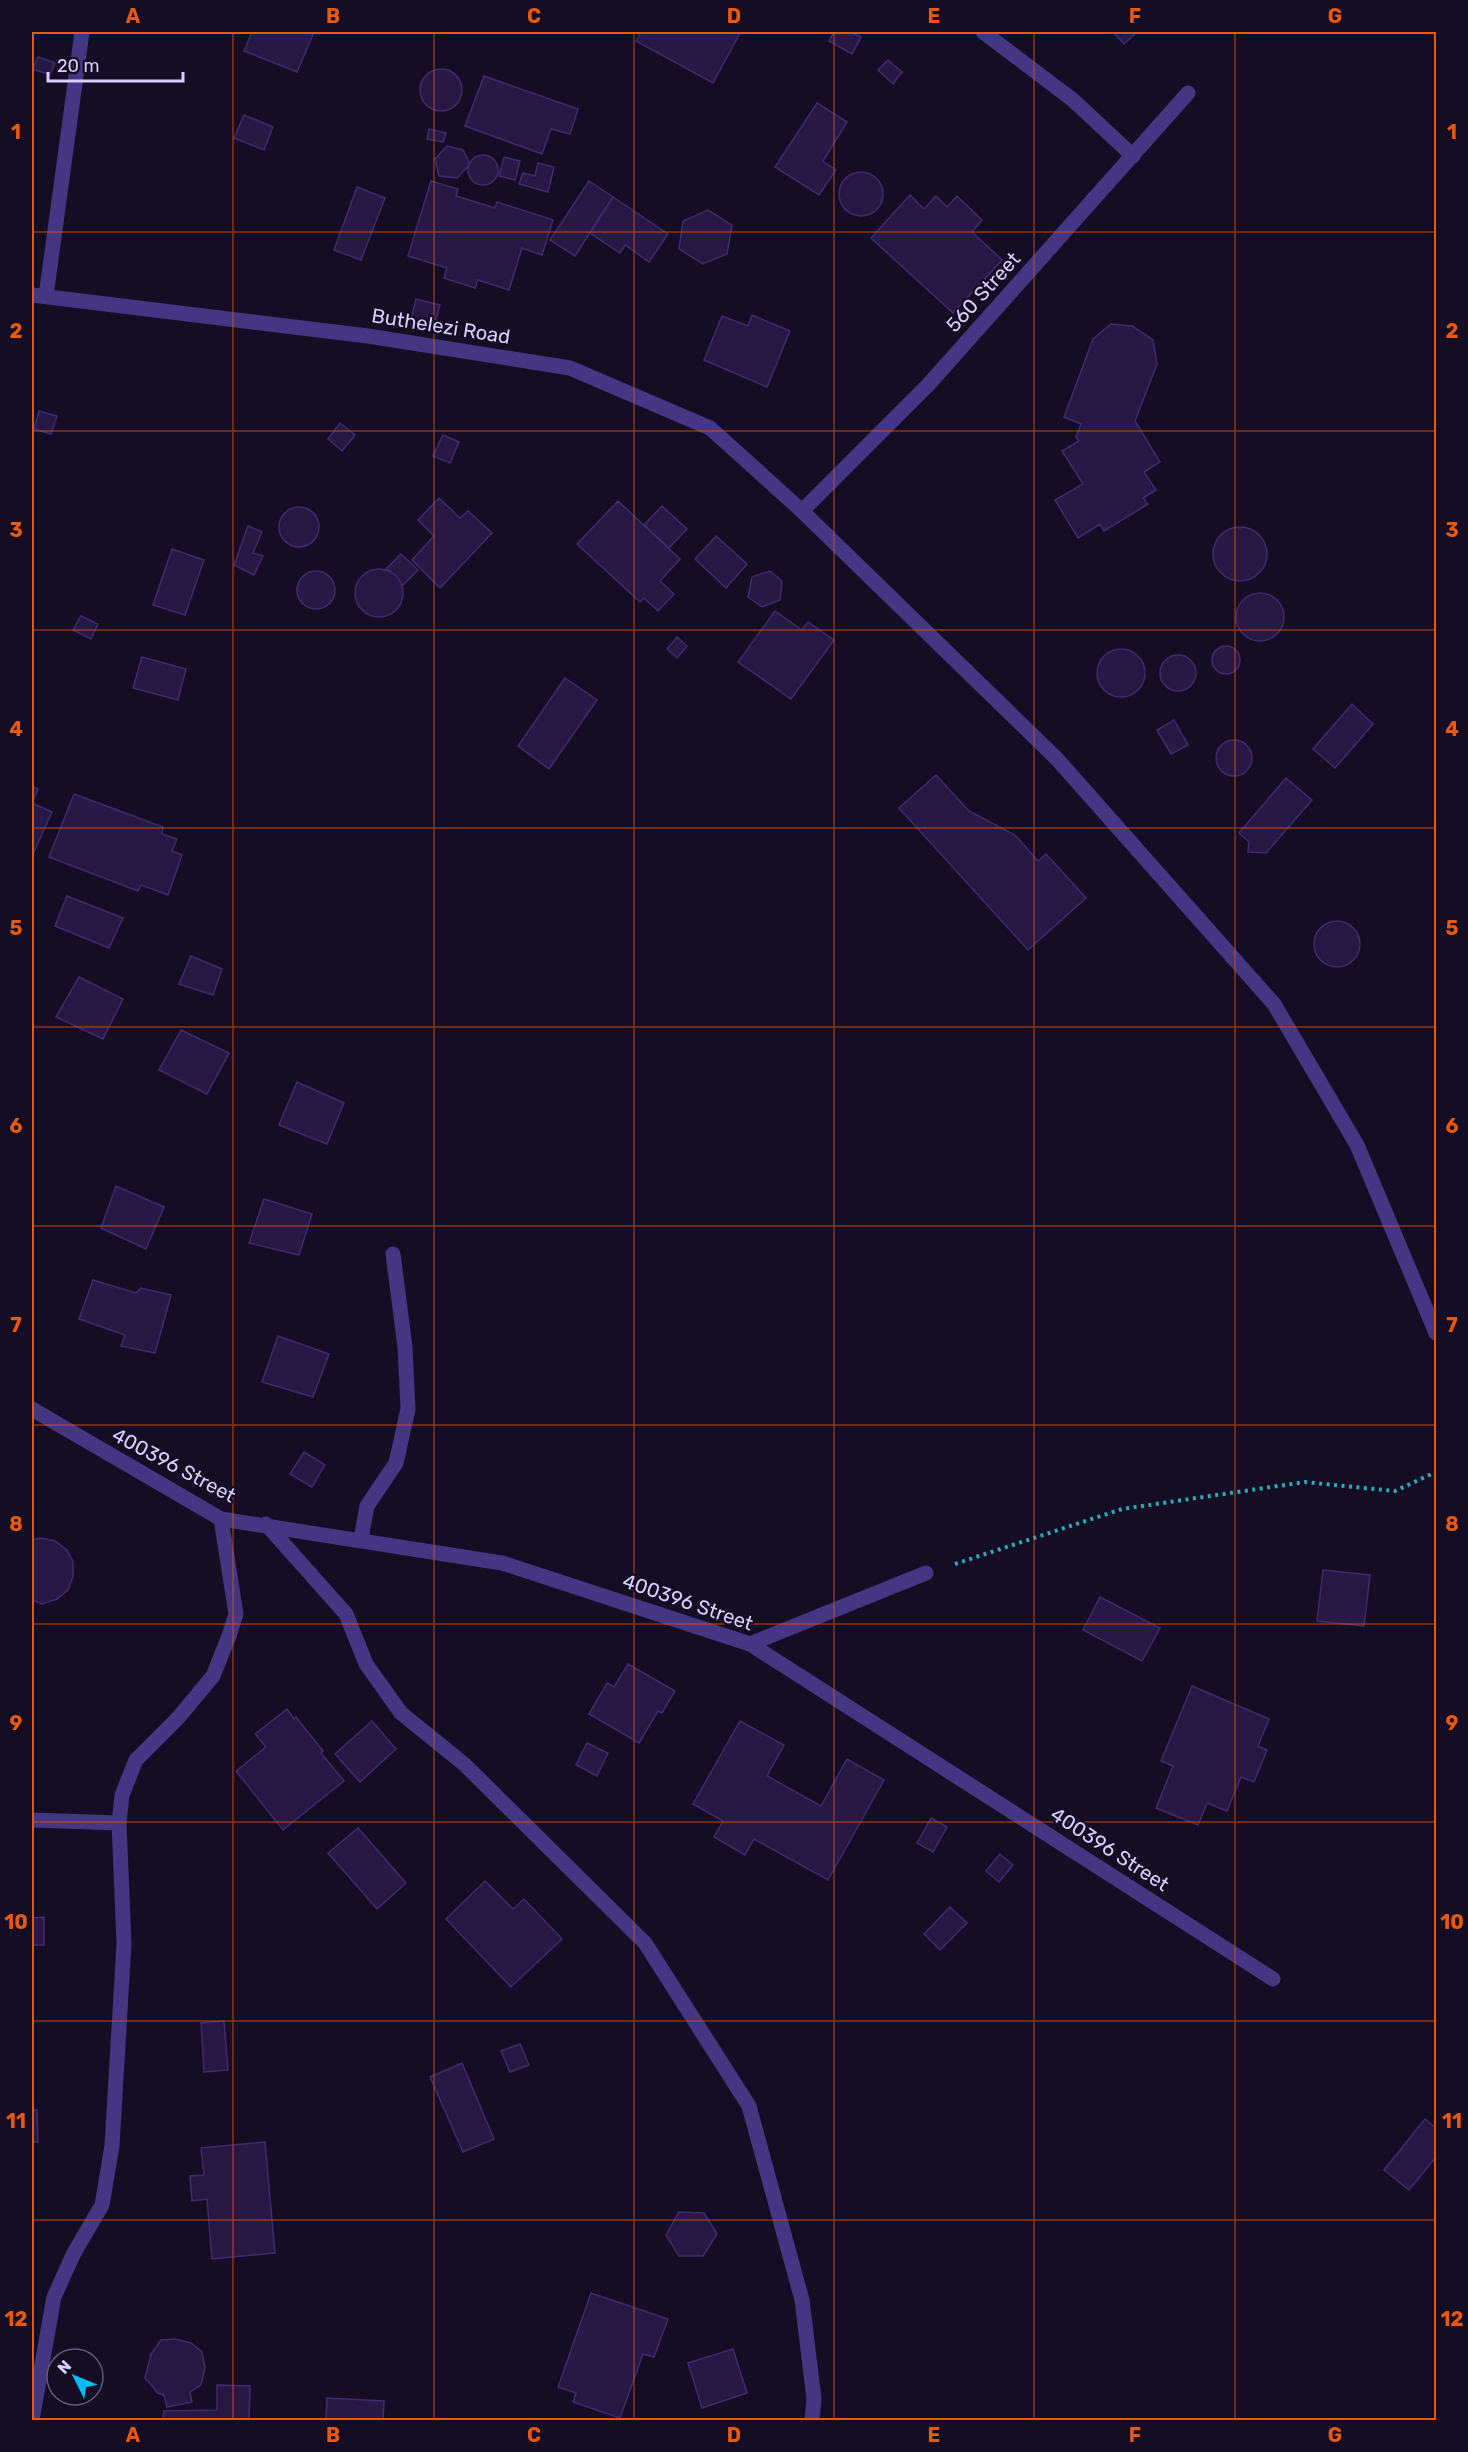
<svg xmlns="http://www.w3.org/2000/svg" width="1468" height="2452" font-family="Rubik,sans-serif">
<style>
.building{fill:#271844;stroke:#422971;stroke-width:1.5}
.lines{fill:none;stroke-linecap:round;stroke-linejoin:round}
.path{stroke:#2aacb8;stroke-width:4;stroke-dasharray:3 4.5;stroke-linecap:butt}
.minor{stroke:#443683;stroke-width:15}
.grid{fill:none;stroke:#e8590c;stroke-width:1.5;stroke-opacity:0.55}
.labels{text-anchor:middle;stroke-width:4.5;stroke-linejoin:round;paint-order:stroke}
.street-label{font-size:20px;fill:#dbceff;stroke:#140d23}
.neatline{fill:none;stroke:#e8590c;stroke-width:2}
.grid-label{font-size:20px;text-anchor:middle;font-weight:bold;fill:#e8590c}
</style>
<rect width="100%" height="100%" fill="#140d23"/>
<g class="building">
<path d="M252,32H314L297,72L244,51Z"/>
<path d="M641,32H736L740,33L713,83L636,41Z"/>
<path d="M834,32H851L861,37L852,54L829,41Z"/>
<path d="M1113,32H1137L1124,44Z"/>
<path d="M38,57L55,63L50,75L33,69Z"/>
<path d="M888,60L902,72L893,84L878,70Z"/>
<circle cx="441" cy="90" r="21"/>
<path d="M484,76L578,109L570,134L551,129L542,154L465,126Z"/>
<path d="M817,103L847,122L823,161L836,170L819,195L775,167Z"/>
<path d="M244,115L273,127L264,150L234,138Z"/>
<path d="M429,129L446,133L443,142L427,139Z"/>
<path d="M447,146L463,150L470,164L457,178L439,176L435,159Z"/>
<circle cx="483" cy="170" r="15"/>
<path d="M504,157L520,161L515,180L499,176Z"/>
<path d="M538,163L554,167L548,192L519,184L523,173L535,176Z"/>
<circle cx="861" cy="194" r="22"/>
<path d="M431,181L458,189L456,196L495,208L497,202L553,220L542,255L522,248L509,290L478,280L475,288L444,278L447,268L408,256Z"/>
<path d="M589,181L613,197L575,256L550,240Z"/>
<path d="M357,187L385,198L361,260L334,250Z"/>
<path d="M910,195L924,209L936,196L947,207L957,196L982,220L972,232L1002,260L953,313L871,238Z"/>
<path d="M613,197L668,234L649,262L625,245L620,253L590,233Z"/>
<path d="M708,210L732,225L727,254L703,264L679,249L683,221Z"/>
<path d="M416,299L440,305L433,330L410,324Z"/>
<path d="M752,315L790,331L767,387L704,360L722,316L748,326Z"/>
<path d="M1111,324L1132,326L1153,340L1157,364L1135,421L1160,462L1144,472L1156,490L1143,498L1148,504L1104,531L1100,524L1078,538L1055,500L1083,484L1062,451L1079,441L1076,437L1081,424L1064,417L1093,339Z"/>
<path d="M39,411L57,416L51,434L34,429Z"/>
<path d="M340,423L355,435L342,451L328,439Z"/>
<path d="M443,435L459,442L450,463L433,456Z"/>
<path d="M439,498L460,518L468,511L492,533L440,588L412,560L434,536L418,520Z"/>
<path d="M618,501L680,559L660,581L674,594L658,611L644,598L640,602L577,544Z"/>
<path d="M662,506L687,529L669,548L644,525Z"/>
<circle cx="299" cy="527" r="20"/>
<path d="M248,526L262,532L253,553L263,556L254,575L234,565Z"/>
<circle cx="1240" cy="554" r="27"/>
<path d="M716,536L747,564L726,588L695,559Z"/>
<path d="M172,549L204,560L185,615L153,605Z"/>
<path d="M401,554L418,570L402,586L395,575L386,569Z"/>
<circle cx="379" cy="593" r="24"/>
<path d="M770,571L782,581L780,600L762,607L748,597L752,577Z"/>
<circle cx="316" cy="590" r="19"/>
<circle cx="1260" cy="617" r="24"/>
<path d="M775,611L802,630L808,622L834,640L791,699L738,662Z"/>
<path d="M81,616L98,624L91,639L73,630Z"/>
<path d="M677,637L687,646L677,658L667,649Z"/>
<circle cx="1226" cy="660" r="14"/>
<circle cx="1121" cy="673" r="24"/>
<circle cx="1178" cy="673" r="18"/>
<path d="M142,657L186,669L178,700L133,688Z"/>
<path d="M565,678L597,700L549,769L518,746Z"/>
<path d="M1352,704L1373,724L1335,768L1313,749Z"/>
<path d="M1174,720L1188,745L1171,754L1157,730Z"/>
<circle cx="1234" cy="758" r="18"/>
<path d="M936,775L969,811L1015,835L1038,861L1046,854L1086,898L1028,950L899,808Z"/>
<path d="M1286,778L1312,800L1266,853L1248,852L1249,842L1239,833Z"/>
<path d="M32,786L38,789L32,803Z"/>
<path d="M74,794L163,827L162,834L177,839L172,851L182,855L168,895L141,885L138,891L49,857Z"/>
<path d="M32,803L52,812L33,854L32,853Z"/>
<path d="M67,896L123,918L109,948L55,926Z"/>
<circle cx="1337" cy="944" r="23"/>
<path d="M191,956L222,969L213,995L179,984Z"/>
<path d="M79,977L123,999L103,1039L56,1017Z"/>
<path d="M181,1030L229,1053L207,1094L159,1070Z"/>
<path d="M297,1082L344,1103L327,1144L279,1125Z"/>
<path d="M116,1186L164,1207L146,1249L101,1228Z"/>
<path d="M264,1199L312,1214L299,1255L249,1243Z"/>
<path d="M93,1280L136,1293L141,1288L171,1295L155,1353L121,1346L125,1335L79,1319Z"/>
<path d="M278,1336L329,1354L313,1397L262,1382Z"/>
<path d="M304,1452L325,1465L312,1487L290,1474Z"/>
<path d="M41,1538L55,1541L67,1550L73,1562V1576L68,1590L57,1599L42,1604L32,1600V1540Z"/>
<path d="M1323,1570L1370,1575L1364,1626L1317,1621Z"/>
<path d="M1100,1597L1160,1628L1142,1661L1083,1630Z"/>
<path d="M628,1664L675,1691L662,1713L658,1711L639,1743L589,1714L607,1683L614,1687Z"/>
<path d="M1192,1686L1269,1719L1258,1746L1267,1750L1254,1782L1241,1777L1227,1811L1207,1803L1198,1825L1156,1808L1173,1766L1161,1761Z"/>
<path d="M287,1709L294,1719L296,1717L323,1751L321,1753L344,1781L283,1830L236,1771L266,1747L255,1734Z"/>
<path d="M372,1721L396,1749L360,1782L335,1754Z"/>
<path d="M740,1721L784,1745L767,1776L821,1806L847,1759L884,1780L828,1880L754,1839L745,1855L714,1837L723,1821L693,1804Z"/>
<path d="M587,1743L608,1753L597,1776L576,1765Z"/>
<path d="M931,1818L947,1827L933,1852L917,1843Z"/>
<path d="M358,1828L406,1883L377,1909L328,1853Z"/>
<path d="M1000,1854L1013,1865L999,1882L986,1871Z"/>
<path d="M485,1881L513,1909L524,1899L562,1939L511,1987L446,1919Z"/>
<path d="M950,1907L967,1923L940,1950L924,1934Z"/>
<path d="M44,1917V1945H32V1918Z"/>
<path d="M224,2021L228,2070L204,2072L201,2023Z"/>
<path d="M520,2044L529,2065L510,2072L501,2051Z"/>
<path d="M462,2063L494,2139L463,2152L430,2077Z"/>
<path d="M32,2110H37L38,2142H32Z"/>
<path d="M1425,2119L1436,2128V2157L1409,2190L1384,2170Z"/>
<path d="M265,2142L275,2253L212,2259L207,2199L192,2201L190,2176L204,2175L201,2148Z"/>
<path d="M679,2212L704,2213L717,2234L703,2256H679L666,2235Z"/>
<path d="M591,2293L668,2319L654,2357L643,2354L620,2418L573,2402L576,2393L558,2387Z"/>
<path d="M175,2339L191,2343L202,2352L205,2368L201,2385L190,2392L192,2402L167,2407L164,2395L158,2393L145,2378L151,2354L161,2340Z"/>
<path d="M733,2349L747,2393L702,2408L688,2363Z"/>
<path d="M217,2385L250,2386L249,2420H163L164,2411L217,2410Z"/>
<path d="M327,2398L384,2401L383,2420H326Z"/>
</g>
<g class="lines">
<path class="path" d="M955,1564L1122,1509L1305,1482L1395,1491L1436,1472"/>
<g class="minor">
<path d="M983,32L1073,100L1133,156"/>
<path d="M32,295L368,336L570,368L710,428L802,511L1057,759L1274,1004L1357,1145L1436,1333"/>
<path d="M46,296L82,32"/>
<path d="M802,511L928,385L1188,93"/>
<path d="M32,1409L221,1519L502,1563L750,1644L1273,1979"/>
<path d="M266,1524L346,1614L366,1664L401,1713L464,1764L645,1943L749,2106L802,2300L814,2399L812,2420"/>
<path d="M361,1539L367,1506L396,1463L408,1409L405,1347L393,1254"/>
<path d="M750,1644L926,1573"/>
<path d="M32,1820L119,1823"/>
<path d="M32,2420L54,2297L74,2253L102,2205L112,2146L124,1944L119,1823L122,1795L136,1760L178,1718L213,1676L229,1636L236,1614L221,1519"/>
</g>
</g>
<path class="grid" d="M233,32V2420M434,32V2420M634,32V2420M834,32V2420M1034,32V2420M1235,32V2420M32,232H1436M32,431H1436M32,630H1436M32,828H1436M32,1027H1436M32,1226H1436M32,1425H1436M32,1624H1436M32,1822H1436M32,2021H1436M32,2220H1436"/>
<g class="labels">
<g class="street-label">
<text transform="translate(983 292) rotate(-48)" y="7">560 Street</text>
<text transform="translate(441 326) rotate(9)" y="7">Buthelezi Road</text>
<text transform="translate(174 1465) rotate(28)" y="7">400396 Street</text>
<text transform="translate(688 1602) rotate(19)" y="7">400396 Street</text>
<text transform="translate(1110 1849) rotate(33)" y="7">400396 Street</text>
</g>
</g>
<rect width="1468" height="2452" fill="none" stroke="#140d23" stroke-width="66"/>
<g transform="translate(75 2377) rotate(313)"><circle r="28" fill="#140d23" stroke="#645a7b" stroke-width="1.5"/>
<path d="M0-4.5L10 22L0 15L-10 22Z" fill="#00bdf9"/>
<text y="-9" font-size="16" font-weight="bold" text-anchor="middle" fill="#dbceff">N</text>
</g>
<path d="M48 72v9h135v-9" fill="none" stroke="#dbceff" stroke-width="3"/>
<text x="57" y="72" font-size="18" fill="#dbceff" stroke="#140d23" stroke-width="4.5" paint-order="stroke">20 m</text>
<rect x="33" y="33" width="1402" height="2386" class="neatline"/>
<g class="grid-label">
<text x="133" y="23">A</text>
<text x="333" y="23">B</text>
<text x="534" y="23">C</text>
<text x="734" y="23">D</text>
<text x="934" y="23">E</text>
<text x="1135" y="23">F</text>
<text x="1335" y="23">G</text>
<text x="16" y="139">1</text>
<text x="1452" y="139">1</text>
<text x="16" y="338">2</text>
<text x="1452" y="338">2</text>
<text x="16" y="537">3</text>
<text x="1452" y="537">3</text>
<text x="16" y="736">4</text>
<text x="1452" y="736">4</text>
<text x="16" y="935">5</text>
<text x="1452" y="935">5</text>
<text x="16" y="1133">6</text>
<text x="1452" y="1133">6</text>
<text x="16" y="1332">7</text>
<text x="1452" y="1332">7</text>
<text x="16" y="1531">8</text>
<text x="1452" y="1531">8</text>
<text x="16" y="1730">9</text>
<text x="1452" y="1730">9</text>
<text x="16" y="1929">10</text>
<text x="1452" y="1929">10</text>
<text x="16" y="2128">11</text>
<text x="1452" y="2128">11</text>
<text x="16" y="2326">12</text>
<text x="1452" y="2326">12</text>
<text x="133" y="2442">A</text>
<text x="333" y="2442">B</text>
<text x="534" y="2442">C</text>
<text x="734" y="2442">D</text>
<text x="934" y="2442">E</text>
<text x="1135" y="2442">F</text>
<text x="1335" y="2442">G</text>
</g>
</svg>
